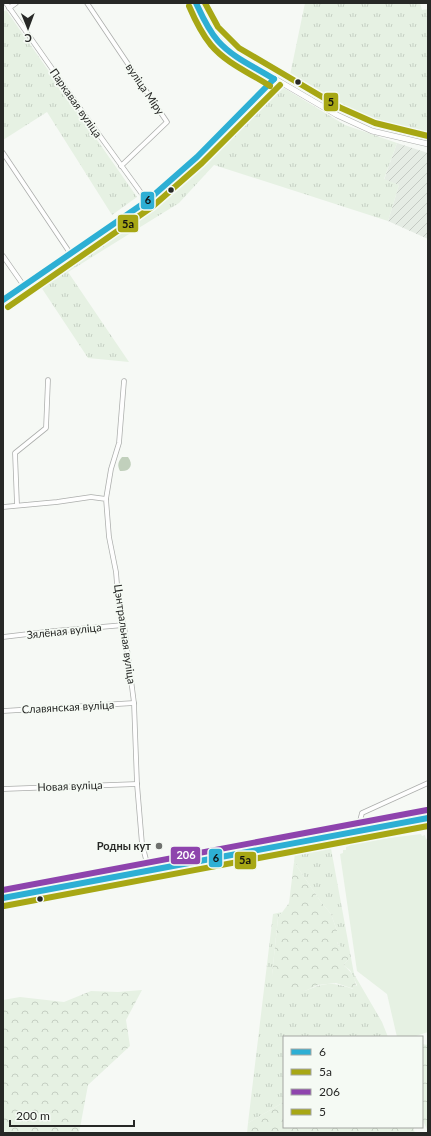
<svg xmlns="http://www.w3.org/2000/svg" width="431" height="1136" font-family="Lato,sans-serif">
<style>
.industrial{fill:url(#industrial-furrows)}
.grass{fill:url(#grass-tufts)}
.forest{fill:url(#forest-crowns)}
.garden{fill:#e6f1e3}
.water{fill:#c1d0bc}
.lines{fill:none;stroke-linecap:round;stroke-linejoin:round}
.minor-casing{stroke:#acaeac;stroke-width:5.5}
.tertiary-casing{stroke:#acaeac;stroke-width:6}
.secondary-casing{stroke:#acaeac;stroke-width:7}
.minor{stroke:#fefefe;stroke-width:4}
.tertiary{stroke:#fefefe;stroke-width:5}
.secondary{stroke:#fefefe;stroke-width:5.5}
.bus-1-casing{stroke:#f5faf4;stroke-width:9}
.bus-2-casing{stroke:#f5faf4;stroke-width:9}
.bus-3-casing{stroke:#f5faf4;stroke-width:9}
.bus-4-casing{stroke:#f5faf4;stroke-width:9}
.bus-1{stroke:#2dafd4;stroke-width:6}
.bus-2{stroke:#a7a714;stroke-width:6}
.bus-3{stroke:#8e44ad;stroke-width:6}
.bus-4{stroke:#a7a714;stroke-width:6}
.bus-dot{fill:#272826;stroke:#f5faf4;stroke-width:1.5}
.poi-dot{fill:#6f716e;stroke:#f5faf4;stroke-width:1.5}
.labels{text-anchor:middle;stroke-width:3.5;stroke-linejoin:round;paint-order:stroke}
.street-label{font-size:11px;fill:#272826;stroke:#f5faf4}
.poi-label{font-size:11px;font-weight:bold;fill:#272826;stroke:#f5faf4;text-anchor:end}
.line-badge{stroke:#f5faf4;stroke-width:1.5}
.badge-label{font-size:11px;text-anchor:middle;font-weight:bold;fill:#fff}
.pale-badge-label{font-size:11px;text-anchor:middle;font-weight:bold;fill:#111}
</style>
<defs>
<pattern id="industrial-furrows" width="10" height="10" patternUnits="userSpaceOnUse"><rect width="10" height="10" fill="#e5ece4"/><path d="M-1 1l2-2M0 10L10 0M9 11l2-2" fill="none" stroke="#c4cac3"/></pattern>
<pattern id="grass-tufts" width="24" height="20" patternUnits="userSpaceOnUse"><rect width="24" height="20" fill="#e6f1e3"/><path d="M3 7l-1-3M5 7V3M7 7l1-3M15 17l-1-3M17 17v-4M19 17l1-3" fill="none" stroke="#c5cfc3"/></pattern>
<pattern id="forest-crowns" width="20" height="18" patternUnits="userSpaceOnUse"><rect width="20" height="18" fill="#e6f1e3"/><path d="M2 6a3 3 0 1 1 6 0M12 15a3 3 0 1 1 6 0" fill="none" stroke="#c5cfc3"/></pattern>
</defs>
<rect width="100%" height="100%" fill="#f6f9f5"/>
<path class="industrial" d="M397,143L428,153V239L388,221L399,185L384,180Z"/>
<g class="grass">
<path d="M305,3H420L422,10L428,9V140L385,129L379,125L368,123L289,80Z"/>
<path d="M6,10L137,197L112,215L47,112L3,140V12Z"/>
<path d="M279,86L284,88L345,125L397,143L384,179L399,185L388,221L214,165L179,203L68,272L129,362L88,358L39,284L147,211L169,194L267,91L275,87Z"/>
<path d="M330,843L354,974L382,1022L388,1037H284V1102L248,1123L273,914L282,912L278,918L272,975L305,991C325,982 333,982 353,989L357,985L350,970L343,965L348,960L337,942V931L331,914L321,902L294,862L295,852L298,847Z"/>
</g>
<g class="forest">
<path d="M294,862L321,902L331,914L337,931V942L339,946L343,947L348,956V960L343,965C350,970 356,978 356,987L354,989L336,983L318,985L305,991L284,988L275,981L272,975L278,918L289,903Z"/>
<path d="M142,990L126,1020L130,1046L88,1085L79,1133H3V1000L20,997L64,1002L91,991L118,992Z"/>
<path d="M422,1044L428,1045V1132L422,1118Z"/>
<path d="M284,1102V1127H413L415,1133H247L248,1123Z"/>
</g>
<path class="garden" d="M421,834L422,836L425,835L426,839L428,838V1032L413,1037H397L387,994L357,971L340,854L343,853V850H346V847L349,846V843Z"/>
<path class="water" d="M122,457H128C134,465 130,472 120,471C117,465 118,462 122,457Z"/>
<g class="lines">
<defs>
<g id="minor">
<path d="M6,3L79,107L147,201"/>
<path d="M87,3L167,122L121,166"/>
<path d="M9,8L16,3"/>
<path d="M3,153L70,253"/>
<path d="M3,256L24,286"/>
<path d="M3,300L147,201C193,164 233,120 274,79"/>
<path d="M106,499L111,469L119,443L124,381"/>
<path d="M17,505L15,453L46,428L48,380"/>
<path d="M3,507L57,502L91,497L106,499L109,537L116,572L119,609L124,625L134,703L137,784L142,844L149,871"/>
<path d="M3,637L54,631L124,625"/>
<path d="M3,711L134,703"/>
<path d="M3,789L137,784"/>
<path d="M361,830L360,821L362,813L428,783"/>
</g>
<path id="tertiary" d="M196,3C206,25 215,39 234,55L337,115L372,131L428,144"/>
<path id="secondary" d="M3,898L428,818"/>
</defs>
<use href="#minor" class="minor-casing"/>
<use href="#tertiary" class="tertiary-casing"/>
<use href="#secondary" class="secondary-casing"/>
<use href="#minor" class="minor"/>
<use href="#tertiary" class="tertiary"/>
<use href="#secondary" class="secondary"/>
<defs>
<g id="bus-1">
<path d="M196,3C202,16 208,30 218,41C233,58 255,67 274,79"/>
<path d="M3,300L147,201L197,157L274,79"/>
<path d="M3,898L428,818"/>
</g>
<g id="bus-2">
<path d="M189,6C195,20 201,33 211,45C226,63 250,73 270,86"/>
<path d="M8,307L152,207L202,163L280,85"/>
<path d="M4,906L428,826"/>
</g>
<path id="bus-3" d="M3,890L427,810"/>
<path id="bus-4" d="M205,3L218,27L239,48L341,108L375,123L428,136"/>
</defs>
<use href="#bus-1" class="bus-1-casing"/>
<use href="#bus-2" class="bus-2-casing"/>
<use href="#bus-3" class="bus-3-casing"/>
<use href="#bus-4" class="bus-4-casing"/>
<use href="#bus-1" class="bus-1"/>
<use href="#bus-2" class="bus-2"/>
<use href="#bus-3" class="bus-3"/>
<use href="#bus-4" class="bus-4"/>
</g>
<g class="bus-dot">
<circle cx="298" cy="82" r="3.5"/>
<circle cx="171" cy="190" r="3.5"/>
<circle cx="40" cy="899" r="3.5"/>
</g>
<circle class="poi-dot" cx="159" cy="846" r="4"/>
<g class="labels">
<g class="street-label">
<text transform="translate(145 89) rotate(56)" y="4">вуліца Міру</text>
<text transform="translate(76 103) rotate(55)" y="4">Паркавая вуліца</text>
<text transform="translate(64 631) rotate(-6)" y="4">Зялёная вуліца</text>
<text transform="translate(125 634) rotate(82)" y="4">Цэнтральная вуліца</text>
<text transform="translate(68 707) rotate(-3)" y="4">Славянская вуліца</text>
<text transform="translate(70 786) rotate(-2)" y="4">Новая вуліца</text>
</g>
<g class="poi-label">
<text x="151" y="850">Родны кут</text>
</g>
</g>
<g class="line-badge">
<rect x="323" y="92" width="16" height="20" rx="4" fill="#a7a714"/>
<rect x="140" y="191" width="15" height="19" rx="4" fill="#2dafd4"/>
<rect x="117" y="214" width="22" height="19" rx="4" fill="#a7a714"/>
<rect x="170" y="846" width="31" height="19" rx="4" fill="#8e44ad"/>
<rect x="208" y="848" width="15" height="20" rx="4" fill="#2dafd4"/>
<rect x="234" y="851" width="23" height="19" rx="4" fill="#a7a714"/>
</g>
<g class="badge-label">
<text x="186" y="859">206</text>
</g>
<g class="pale-badge-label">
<text x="331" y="106">5</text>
<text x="148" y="204">6</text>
<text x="128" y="228">5а</text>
<text x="216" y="862">6</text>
<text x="245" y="864">5а</text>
</g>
<rect width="431" height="1136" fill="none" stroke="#272826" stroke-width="8"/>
<rect x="283" y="1036" width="140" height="92" fill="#f5faf4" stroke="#a3a6a2"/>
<rect x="291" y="1049" width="20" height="6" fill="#2dafd4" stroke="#a3a6a2"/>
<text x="319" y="1056" font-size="12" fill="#272826">6</text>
<rect x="291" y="1069" width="20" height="6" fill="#a7a714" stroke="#a3a6a2"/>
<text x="319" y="1076" font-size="12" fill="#272826">5а</text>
<rect x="291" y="1089" width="20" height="6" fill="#8e44ad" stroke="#a3a6a2"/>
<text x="319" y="1096" font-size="12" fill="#272826">206</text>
<rect x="291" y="1109" width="20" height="6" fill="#a7a714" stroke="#a3a6a2"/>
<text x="319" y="1116" font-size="12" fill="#272826">5</text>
<g transform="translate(28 28) rotate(179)" stroke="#f5faf4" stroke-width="3" paint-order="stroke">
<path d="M0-3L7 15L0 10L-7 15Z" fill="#272826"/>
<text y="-6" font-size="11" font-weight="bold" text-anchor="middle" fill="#272826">С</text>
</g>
<path d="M10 1120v6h124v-6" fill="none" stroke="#272826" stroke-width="2"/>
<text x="16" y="1120" font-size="12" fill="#272826" stroke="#f5faf4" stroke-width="3" paint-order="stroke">200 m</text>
</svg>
